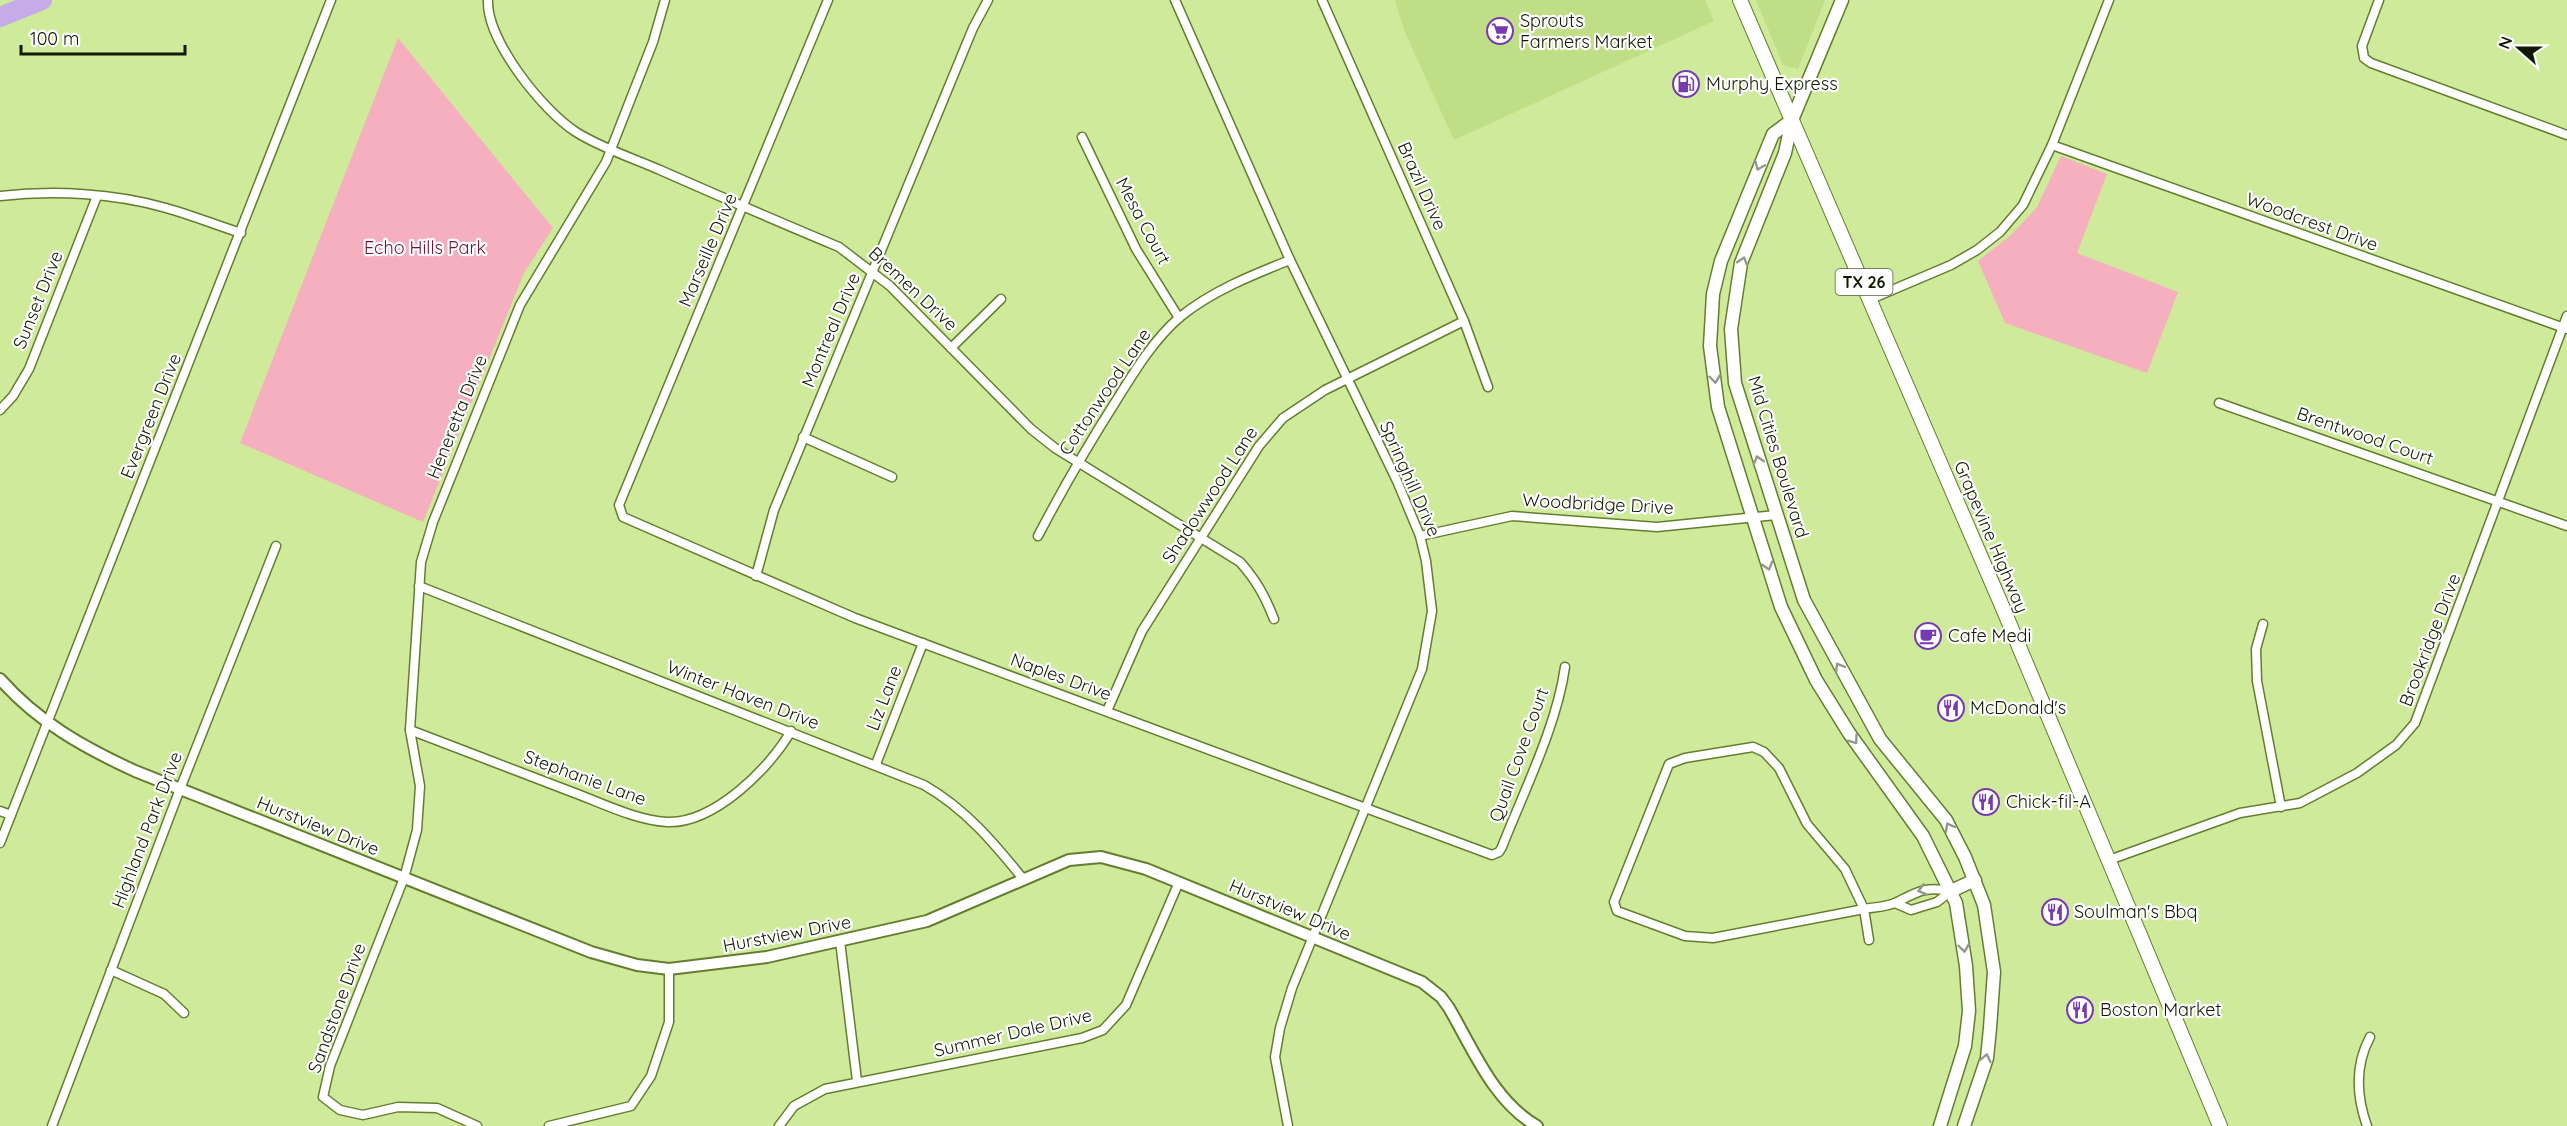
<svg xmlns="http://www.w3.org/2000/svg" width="2567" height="1126" font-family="Quicksand,sans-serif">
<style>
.built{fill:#c0de86}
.green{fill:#f6afbf}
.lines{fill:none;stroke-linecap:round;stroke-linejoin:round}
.river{stroke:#c6abe9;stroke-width:20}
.minor-casing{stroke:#657d2f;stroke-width:11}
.tertiary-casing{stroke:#657d2f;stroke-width:14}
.secondary-casing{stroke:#657d2f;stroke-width:15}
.primary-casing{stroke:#657d2f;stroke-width:16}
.minor{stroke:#fff;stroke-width:8}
.tertiary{stroke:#fff;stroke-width:10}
.secondary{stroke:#fff;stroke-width:12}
.primary{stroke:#fff;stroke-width:14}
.oneway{stroke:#94988c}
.labels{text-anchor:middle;stroke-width:4.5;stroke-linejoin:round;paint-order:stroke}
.shield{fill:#fefefe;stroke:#585e4c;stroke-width:1.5}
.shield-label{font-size:16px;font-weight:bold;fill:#111a00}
.poi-label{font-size:18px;fill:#111a00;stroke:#fefefe;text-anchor:start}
.street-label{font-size:18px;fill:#111a00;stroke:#fefefe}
.park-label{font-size:18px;fill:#6a1534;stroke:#fefefe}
</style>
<rect width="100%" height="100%" fill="#ceea9a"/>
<g class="built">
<path d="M1395,0H1705L1714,21L1454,140L1404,30Z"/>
<path d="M1756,0H1825L1798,69L1783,65Z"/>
</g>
<g class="green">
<path d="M398,38L553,228L524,273L423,522L240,443Z"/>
<path d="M2061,156L2107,174L2077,253L2178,292L2147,373L2005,323L1978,261L2011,235L2037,207Z"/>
</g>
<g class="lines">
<path class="river" d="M0,17L42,0"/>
<defs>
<g id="minor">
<path d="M488,0C486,40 543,111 576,132C601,148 633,158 660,170C719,196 779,222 839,247L890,286L1031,429L1055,448L1240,562C1256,580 1265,596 1274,619"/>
<path d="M828,0L619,505L623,517L855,618L1492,855L1499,852L1502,847C1524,791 1557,725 1565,667"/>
<path d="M1175,0L1290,260L1397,481L1420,536L1426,561L1432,611L1422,669L1292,988L1280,1028L1275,1057L1288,1126"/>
<path d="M1322,0L1464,321L1488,387"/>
<path d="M2379,0L2362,46L2364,58L2371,63L2567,135"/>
<path d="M1082,137L1136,249L1179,318"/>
<path d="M2052,145L2567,329"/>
<path d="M0,196C54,190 114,193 166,208C191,215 216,225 241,233"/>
<path d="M1871,299L1951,265L1977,250L2000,232L2023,205L2052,145L2109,0"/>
<path d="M951,348L1001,299"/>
<path d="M2219,403L2567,526"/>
<path d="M0,410L13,396L29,369L97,196"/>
<path d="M803,437L892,477"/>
<path d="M1038,536C1062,490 1088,445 1116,401C1134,372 1154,339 1180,317C1212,291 1252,275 1290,260"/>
<path d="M1420,536L1512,516L1657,527L1776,515"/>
<path d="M756,576L774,510L973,28L988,0"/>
<path d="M419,586L924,785C966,809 994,843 1024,880"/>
<path d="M2263,624L2256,649L2257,681L2281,807"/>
<path d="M1107,711L1142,631L1259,446L1283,418L1325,390L1464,321"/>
<path d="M410,730C464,751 518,771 572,792C602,803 635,820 667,822C714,824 770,768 791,731"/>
<path d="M1753,747L1764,752L1779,768L1807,824L1845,869L1864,909L1713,938L1685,936L1617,911L1614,902L1669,764L1685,758Z"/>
<path d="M876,764L923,643"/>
<path d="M0,811L11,815"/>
<path d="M0,843L331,0"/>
<path d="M2109,860L2240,813L2300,803L2357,773L2396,745L2415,723L2567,316"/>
<path d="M1895,903L1911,910L1937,902L1951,891"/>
<path d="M1869,940L1864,909C1875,907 1888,907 1897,902C1919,891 1926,886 1951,891"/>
<path d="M840,941L857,1081"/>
<path d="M111,970L164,994L184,1013"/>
<path d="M52,1126L180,789L276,546"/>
<path d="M477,1126L437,1108L398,1107L363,1115L340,1110L323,1097L330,1066L404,878L417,830L420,786L410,730L421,562L433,522L520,305L606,162L653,42L665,0"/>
<path d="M549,1126L631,1106L651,1076L669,1022V969"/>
<path d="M779,1126L794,1106L825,1089L1082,1038L1103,1030L1126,1005L1179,882"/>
<path d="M2367,1126C2356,1095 2355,1065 2370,1037"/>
</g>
<path id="tertiary" d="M0,679C38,722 83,747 135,771L591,952L637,965L669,969L767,957L927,921L1069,860L1101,857L1146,869L1422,982L1441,997L1449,1008C1473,1049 1494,1102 1537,1126"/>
<g id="secondary">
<path d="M1842,0L1792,120L1785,153L1741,263L1731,329L1735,383L1804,600L1880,739L1946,820L1965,857L1984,905L1994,972L1990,1028L1987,1058L1964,1126"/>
<path d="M1792,120L1773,134L1721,261L1713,294L1710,346L1718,407L1781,607L1816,680L1849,733L1923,836L1956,903L1966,966L1969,1011L1965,1046L1940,1126"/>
<path d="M1951,891L1975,880"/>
</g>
<path id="primary" d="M1740,0L2002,606L2220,1126"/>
</defs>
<use href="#minor" class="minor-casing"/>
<use href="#tertiary" class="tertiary-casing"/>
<use href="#secondary" class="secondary-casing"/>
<use href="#primary" class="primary-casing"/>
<use href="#minor" class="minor"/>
<use href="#tertiary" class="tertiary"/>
<use href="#secondary" class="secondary"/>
<use href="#primary" class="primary"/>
</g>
<defs><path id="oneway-chevron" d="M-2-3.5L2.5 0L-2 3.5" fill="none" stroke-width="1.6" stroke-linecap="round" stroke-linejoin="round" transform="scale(1.5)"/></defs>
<g class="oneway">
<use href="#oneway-chevron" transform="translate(1759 166) rotate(113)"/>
<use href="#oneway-chevron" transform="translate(1743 261) rotate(-73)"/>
<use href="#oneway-chevron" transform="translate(1715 379) rotate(83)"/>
<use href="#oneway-chevron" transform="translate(1758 460) rotate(-107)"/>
<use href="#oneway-chevron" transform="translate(1768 566) rotate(73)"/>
<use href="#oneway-chevron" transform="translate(1839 667) rotate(-121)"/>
<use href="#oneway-chevron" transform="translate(1854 740) rotate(54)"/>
<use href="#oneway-chevron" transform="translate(1949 827) rotate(-119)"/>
<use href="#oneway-chevron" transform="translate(1922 890) rotate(165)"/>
<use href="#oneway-chevron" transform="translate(1964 948) rotate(82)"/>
<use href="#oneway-chevron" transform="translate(1986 1058) rotate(-78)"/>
</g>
<defs>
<symbol id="supermarket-ring" viewBox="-11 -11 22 22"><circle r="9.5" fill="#fefefe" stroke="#773ab0" stroke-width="1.5"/><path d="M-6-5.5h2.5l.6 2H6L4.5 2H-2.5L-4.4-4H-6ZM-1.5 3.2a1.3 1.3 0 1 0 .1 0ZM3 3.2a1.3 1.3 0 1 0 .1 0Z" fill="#773ab0"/></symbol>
<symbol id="fuel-ring" viewBox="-11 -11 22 22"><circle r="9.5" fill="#fefefe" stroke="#773ab0" stroke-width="1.5"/><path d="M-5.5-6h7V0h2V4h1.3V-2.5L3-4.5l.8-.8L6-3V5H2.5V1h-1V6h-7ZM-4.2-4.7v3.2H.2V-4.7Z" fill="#773ab0"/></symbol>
<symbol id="cafe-ring" viewBox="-11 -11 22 22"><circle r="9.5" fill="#fefefe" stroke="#773ab0" stroke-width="1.5"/><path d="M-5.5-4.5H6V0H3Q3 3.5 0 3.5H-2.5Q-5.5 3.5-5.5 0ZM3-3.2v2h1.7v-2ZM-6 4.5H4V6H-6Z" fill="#773ab0"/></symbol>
<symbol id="restaurant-ring" viewBox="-11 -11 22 22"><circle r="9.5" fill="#fefefe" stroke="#773ab0" stroke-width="1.5"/><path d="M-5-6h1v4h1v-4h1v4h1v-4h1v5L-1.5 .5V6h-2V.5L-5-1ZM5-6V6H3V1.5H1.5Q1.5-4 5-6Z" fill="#773ab0"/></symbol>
</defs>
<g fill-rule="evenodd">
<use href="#supermarket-ring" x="1485" y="16" width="30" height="30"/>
<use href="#fuel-ring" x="1671" y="69" width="30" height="30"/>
<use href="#cafe-ring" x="1913" y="621" width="30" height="30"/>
<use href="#restaurant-ring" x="1936" y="693" width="30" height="30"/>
<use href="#restaurant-ring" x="1971" y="787" width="30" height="30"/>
<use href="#restaurant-ring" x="2040" y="897" width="30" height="30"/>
<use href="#restaurant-ring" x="2065" y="995" width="30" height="30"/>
</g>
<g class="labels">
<rect class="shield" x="1835.5" y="269" width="57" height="26" rx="4.5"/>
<g class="shield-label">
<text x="1864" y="288">TX 26</text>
</g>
<g class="poi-label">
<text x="1520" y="27">Sprouts<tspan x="1520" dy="21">Farmers Market</tspan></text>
<text x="1706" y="90">Murphy Express</text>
<text x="1948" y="642">Cafe Medi</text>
<text x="1970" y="714">McDonald's</text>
<text x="2006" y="808">Chick-fil-A</text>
<text x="2074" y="918">Soulman's Bbq</text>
<text x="2100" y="1016">Boston Market</text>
</g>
<g class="street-label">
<text transform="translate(1422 186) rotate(66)" y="6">Brazil Drive</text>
<text transform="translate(1143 221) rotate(62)" y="6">Mesa Court</text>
<text transform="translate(2312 222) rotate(20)" y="6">Woodcrest Drive</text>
<text transform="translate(708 250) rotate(-67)" y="6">Marseille Drive</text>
<text transform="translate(913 289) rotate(43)" y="6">Bremen Drive</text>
<text transform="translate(38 300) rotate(-68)" y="6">Sunset Drive</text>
<text transform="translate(831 330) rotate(-67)" y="6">Montreal Drive</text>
<text transform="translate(1105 392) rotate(-56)" y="6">Cottonwood Lane</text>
<text transform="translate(151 416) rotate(-68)" y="6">Evergreen Drive</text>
<text transform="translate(457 417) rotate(-68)" y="6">Heneretta Drive</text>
<text transform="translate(2365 436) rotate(19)" y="6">Brentwood Court</text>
<text transform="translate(1778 457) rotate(73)" y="6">Mid Cities Boulevard</text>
<text transform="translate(1410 479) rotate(66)" y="6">Springhill Drive</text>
<text transform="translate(1210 495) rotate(-57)" y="6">Shadowwood Lane</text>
<text transform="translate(1598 504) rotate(3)" y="6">Woodbridge Drive</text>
<text transform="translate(1991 537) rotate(67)" y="6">Grapevine Highway</text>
<text transform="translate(2430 640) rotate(-69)" y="6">Brookridge Drive</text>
<text transform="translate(1061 677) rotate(20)" y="6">Naples Drive</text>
<text transform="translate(743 695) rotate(21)" y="6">Winter Haven Drive</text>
<text transform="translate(884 698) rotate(-69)" y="6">Liz Lane</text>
<text transform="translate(1519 755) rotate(-70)" y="6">Quail Cove Court</text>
<text transform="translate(585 778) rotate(20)" y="6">Stephanie Lane</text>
<text transform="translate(318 826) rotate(22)" y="6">Hurstview Drive</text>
<text transform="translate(147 830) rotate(-69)" y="6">Highland Park Drive</text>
<text transform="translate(1290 910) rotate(23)" y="6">Hurstview Drive</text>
<text transform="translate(787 934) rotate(-11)" y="6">Hurstview Drive</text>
<text transform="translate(337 1008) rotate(-70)" y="6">Sandstone Drive</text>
<text transform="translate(1013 1033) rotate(-13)" y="6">Summer Dale Drive</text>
</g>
<g class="park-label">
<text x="425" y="254">Echo Hills Park</text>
</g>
</g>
<g transform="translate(2519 48) rotate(291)" stroke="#fefefe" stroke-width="4.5" paint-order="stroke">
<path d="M0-4.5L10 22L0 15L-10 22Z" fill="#111a00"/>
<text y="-9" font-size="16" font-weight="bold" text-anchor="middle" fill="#111a00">N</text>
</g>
<path d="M21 45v9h164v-9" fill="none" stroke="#111a00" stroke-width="3"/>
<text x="30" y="45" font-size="18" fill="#111a00" stroke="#fefefe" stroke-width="4.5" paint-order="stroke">100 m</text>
</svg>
